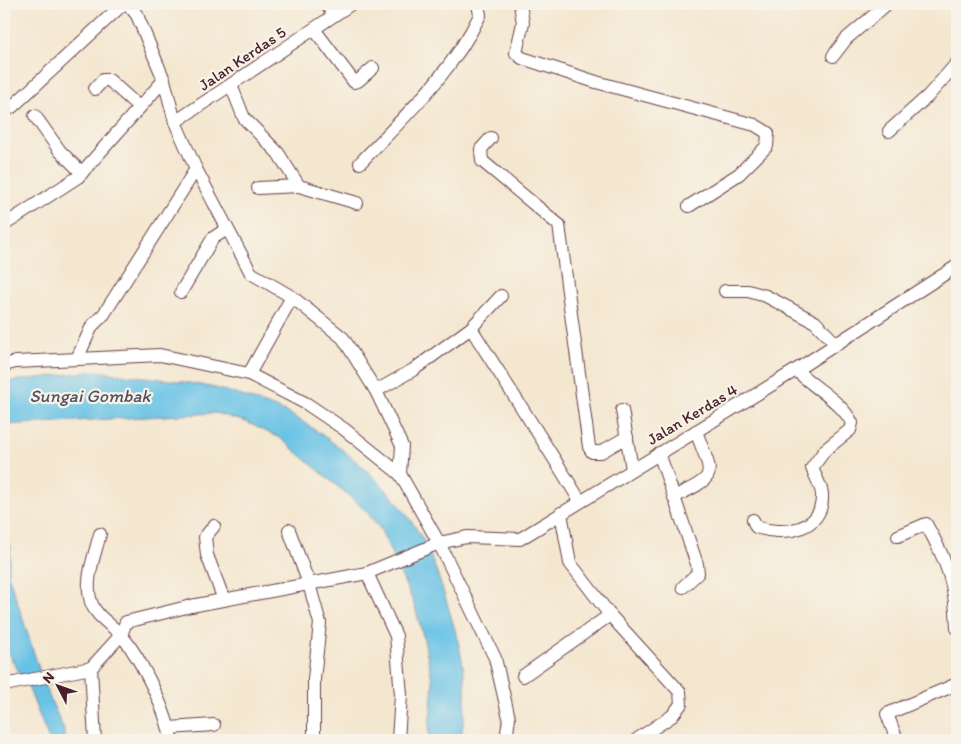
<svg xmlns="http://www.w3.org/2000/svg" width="961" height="744" font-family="Itim,sans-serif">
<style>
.water{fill:#68c2e6;stroke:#597088}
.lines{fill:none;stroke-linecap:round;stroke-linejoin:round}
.minor-casing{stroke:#643d44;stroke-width:14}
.minor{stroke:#fff;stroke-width:12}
.labels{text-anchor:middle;stroke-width:4.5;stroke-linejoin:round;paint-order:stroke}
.street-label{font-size:16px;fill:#4a1f2b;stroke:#f7f3e8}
.water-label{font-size:18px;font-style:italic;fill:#535063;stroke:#f7f3e8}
</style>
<rect width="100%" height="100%" fill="#f7f3e8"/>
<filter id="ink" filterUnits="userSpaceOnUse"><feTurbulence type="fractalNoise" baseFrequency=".02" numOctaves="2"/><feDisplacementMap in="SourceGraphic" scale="10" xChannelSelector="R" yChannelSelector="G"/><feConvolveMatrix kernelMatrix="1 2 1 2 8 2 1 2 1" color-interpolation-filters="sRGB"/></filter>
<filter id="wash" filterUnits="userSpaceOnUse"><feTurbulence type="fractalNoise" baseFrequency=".0096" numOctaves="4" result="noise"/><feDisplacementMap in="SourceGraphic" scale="20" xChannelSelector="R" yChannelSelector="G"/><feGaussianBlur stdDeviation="1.12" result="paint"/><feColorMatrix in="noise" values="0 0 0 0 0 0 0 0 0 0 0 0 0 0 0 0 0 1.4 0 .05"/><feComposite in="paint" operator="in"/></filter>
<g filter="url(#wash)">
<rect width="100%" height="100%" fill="#f4e7d0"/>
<g class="water">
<path d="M95,371C135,377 176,379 215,388C234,393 277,407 293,416C339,443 392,487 419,533C431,553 440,581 447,603C462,652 472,689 460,740H428L433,684L424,639L414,604L381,530L366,511L348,495L280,438L246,422L216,413L4,425V382Z"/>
<path d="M4,535L11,547L8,574L45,687L64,730V740H49L29,689L4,646Z"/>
</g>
</g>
<g filter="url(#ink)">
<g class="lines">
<defs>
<g id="minor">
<path d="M128,4L137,15L164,80L175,122L196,169L251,273L292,297L343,338L376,391L402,446L400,474"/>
<path d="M326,4L334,15"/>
<path d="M520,4L523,23L516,53L522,58L596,82L755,125L768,133L767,146L739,174L689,206"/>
<path d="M314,29L354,82L358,81L373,68"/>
<path d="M833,56L846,39L887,4"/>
<path d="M231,85L244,118L278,153L299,186L357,203"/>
<path d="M95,89L103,80H109L139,107"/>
<path d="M4,111L12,107L123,4"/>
<path d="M35,116L60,151L82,173"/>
<path d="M175,122L351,4"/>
<path d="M889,131L928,96L957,63"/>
<path d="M491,138L481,149L482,161L559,225L589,447L592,452H601L627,437"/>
<path d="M360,163C404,117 452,73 480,15L478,4"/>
<path d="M258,188L299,186"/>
<path d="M4,225L78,177L164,80"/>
<path d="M725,291H748L766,296L815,322L836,344"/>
<path d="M181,292L213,238L227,229"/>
<path d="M471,328C507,386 545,442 580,501"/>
<path d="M77,359L92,326L104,314L196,169"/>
<path d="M4,365L16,362L160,355L249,374L307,404L344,429L400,474L439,543L495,658L509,718L506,740"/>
<path d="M249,374L292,297"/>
<path d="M376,391L413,370L471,328L501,296"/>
<path d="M622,410L632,469"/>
<path d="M659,453L697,564L698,573L683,587"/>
<path d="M674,497C721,474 712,477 696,431"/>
<path d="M561,513L570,563L610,615L680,692L681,704L672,716L636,740"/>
<path d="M753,520L756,527C782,536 824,532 822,494C821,485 815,476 812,468L825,450L850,430L852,423C841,401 814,388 796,370"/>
<path d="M214,526L205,537L207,555L224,600"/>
<path d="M289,530L309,584L320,623L314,679V740"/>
<path d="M100,534C95,555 84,580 91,602C96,617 112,625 122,636C141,659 167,711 171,740"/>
<path d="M898,536L926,524C947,561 956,586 957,628"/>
<path d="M367,573L396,636L401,695L398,740"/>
<path d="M91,668L95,740"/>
<path d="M523,676L610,615"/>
<path d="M4,685L91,668L121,635L126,622L191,606L367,573L439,543L467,537L520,539L796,370L957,266"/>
<path d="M169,728L214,725"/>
<path d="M897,740L887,714L957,684"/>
</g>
</defs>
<use href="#minor" class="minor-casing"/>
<use href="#minor" class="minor"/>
</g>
</g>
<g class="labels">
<g class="street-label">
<text transform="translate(242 58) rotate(-34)" y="6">Jalan Kerdas 5</text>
<text transform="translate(692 414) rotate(-31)" y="6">Jalan Kerdas 4</text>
</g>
<g class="water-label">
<text x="90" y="402">Sungai Gombak</text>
</g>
</g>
<rect width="961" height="744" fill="none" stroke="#f7f3e8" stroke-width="20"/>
<g transform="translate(58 686) rotate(311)" stroke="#f7f3e8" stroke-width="4" paint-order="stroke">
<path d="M0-4L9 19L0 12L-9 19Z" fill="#4a1f2b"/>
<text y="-8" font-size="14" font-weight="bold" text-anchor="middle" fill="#4a1f2b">N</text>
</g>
</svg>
